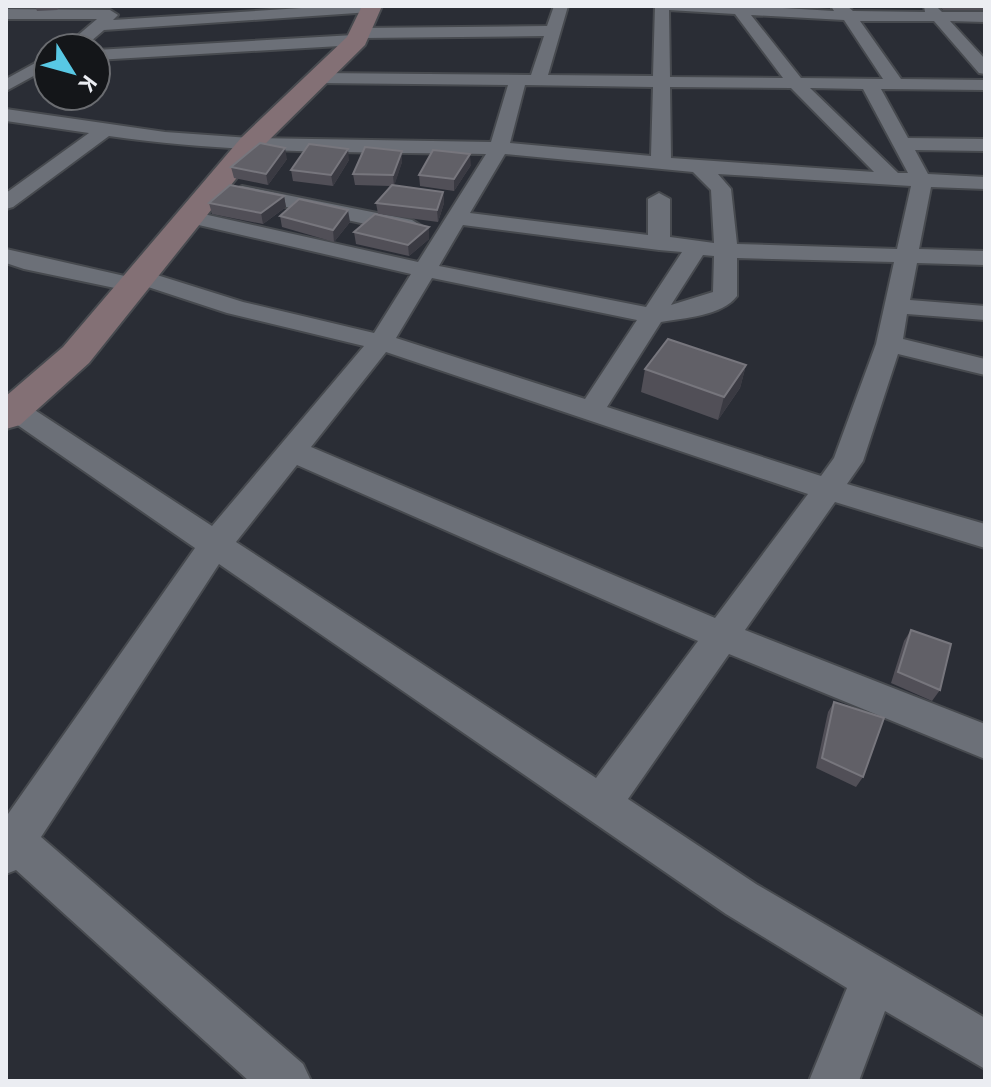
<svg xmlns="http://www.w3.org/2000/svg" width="991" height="1087" font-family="'PT Sans',sans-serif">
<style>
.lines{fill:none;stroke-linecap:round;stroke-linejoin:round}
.street-casing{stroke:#474a4f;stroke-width:4}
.secondary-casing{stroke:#474a4f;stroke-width:4}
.street{fill:#6c7078;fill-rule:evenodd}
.secondary{fill:#837075;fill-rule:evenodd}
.wall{fill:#514f57}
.shaded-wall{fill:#3a3a42}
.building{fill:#616067;stroke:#77767d;stroke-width:2}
</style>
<rect width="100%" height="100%" fill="#2a2d35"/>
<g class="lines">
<defs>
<g id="street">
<path d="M333,6L378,8L371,12L104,30L83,48H63L97,19H6V9L110,10L118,15L113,20Z"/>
<path d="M554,6H568L548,75L653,76L655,6H751L834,11L831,6H847L853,11L925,12L924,6H936L942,12H985V22L950,21L985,59V74L979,73L934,21H860L901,79L985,80V90L881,89L908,138L985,139V151L915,150L928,174L985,177V189L931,187L919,249L985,251V265L917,263L910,300L985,306V320L907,314L903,339L985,359V375L898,354L863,461L847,484L985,524V548L835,502L745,630L985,724V759L729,654L628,799L756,884L985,1018V1069L885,1011L859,1081H809L847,988L726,914L219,564L41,837L303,1064L311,1081H249L16,870L6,874V813L8,814L195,548L6,417V398L24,403L212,526L364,346L227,313L145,286L134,292L24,269L6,263V249L129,277L133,272L141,270L243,302L374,333L411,274L190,223L179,217L190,211L418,262L486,154C360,152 234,154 109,136L13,207L6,209V193L89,133L6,121V109L165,132L250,138L491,142L508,85L318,83L309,78L318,73L531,75L544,36L363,38V43L357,45L96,60V50L354,35V30L360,28L547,26ZM669,10L735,14L783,78L670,77ZM751,15L844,20L883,79L801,78ZM525,85L653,87L651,156L510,143ZM670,87L791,88L874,172L671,158ZM810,88L863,89L908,173H898ZM505,154L693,172L711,190L714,243L670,237V199L659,193L648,199V235L470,213ZM718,174L911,186L897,249L737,244L731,189ZM463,225L659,250L682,252L646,307L439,266ZM703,255L714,256L713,292L671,305ZM737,258L894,262L876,344L834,458L821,476L607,407L661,322C684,318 722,316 737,296ZM432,278L637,320L585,399L396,338ZM386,352L808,494L715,618L311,447ZM297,465L698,641L596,778L236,542Z"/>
<path d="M48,56V68L6,91V79Z"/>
<path d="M242,186L412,220L423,227L412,234L235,196L232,192Z"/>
</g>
<path id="secondary" d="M362,6H382L365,45L259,150L89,363L20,425L6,429V396L63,347L241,138L347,37Z"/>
</defs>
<use href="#street" class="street-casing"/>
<use href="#secondary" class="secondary-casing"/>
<use href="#street" class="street"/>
<use href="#secondary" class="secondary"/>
</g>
<g class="wall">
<path d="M35,6H61L57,10L37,11Z"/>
<path d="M939,6H985V10H943Z"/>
<path d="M402,151V162L394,185L443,192L444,203L438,222L378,214L376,203L390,186L355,185L353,174Z"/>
<path d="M287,159L268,185L234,178L231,167Z"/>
<path d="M349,160L333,186L293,181L291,170Z"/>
<path d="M471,165L454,191L420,186L419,175Z"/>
<path d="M284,196L286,207L263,224L212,214L209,203Z"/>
<path d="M280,216L350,222L334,242L282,227Z"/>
<path d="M354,232L429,239L409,256L356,244Z"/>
<path d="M746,365L740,388L718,420L641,392L645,369Z"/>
<path d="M911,630L940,690L932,701L891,683L904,641Z"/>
<path d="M834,702L863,777L856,787L816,768L828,712Z"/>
</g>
<g class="shaded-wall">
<path d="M285,148L287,159L268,185L266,174Z"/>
<path d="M348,149L349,160L333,186L331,175Z"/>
<path d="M402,151V162L394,187L393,175Z"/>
<path d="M470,154L471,165L454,191V179Z"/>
<path d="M443,192L444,203L438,222L437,210Z"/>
<path d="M284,196L286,207L263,224L261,213Z"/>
<path d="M348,210L350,222L334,242L333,230Z"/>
<path d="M429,227V239L409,256L408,245Z"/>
<path d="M746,365L740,388L718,420L724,397Z"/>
</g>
<g class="building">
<path d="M260,143L285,148L266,174L231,167Z"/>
<path d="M309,144L348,149L331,175L291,170Z"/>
<path d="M365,147L402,151L393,175L353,174Z"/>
<path d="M433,150L470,154L454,179L419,175Z"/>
<path d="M230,185L284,196L261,213L209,203Z"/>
<path d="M392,185L443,192L437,210L376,203Z"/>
<path d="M299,199L348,210L333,230L280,216Z"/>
<path d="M375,214L429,227L408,245L354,232Z"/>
<path d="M668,339L746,365L724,397L645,369Z"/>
<path d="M911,630L951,644L940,690L898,672Z"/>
<path d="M834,702L884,718L863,777L822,758Z"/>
</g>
<rect width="991" height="1087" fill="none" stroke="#ebedf2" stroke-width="16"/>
<g transform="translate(72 72) rotate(127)"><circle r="38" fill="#141619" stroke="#6a6c70" stroke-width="2"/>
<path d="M0-6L14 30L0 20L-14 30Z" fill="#58c8e4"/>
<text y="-12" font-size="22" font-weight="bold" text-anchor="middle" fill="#ebedf2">K</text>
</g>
</svg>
